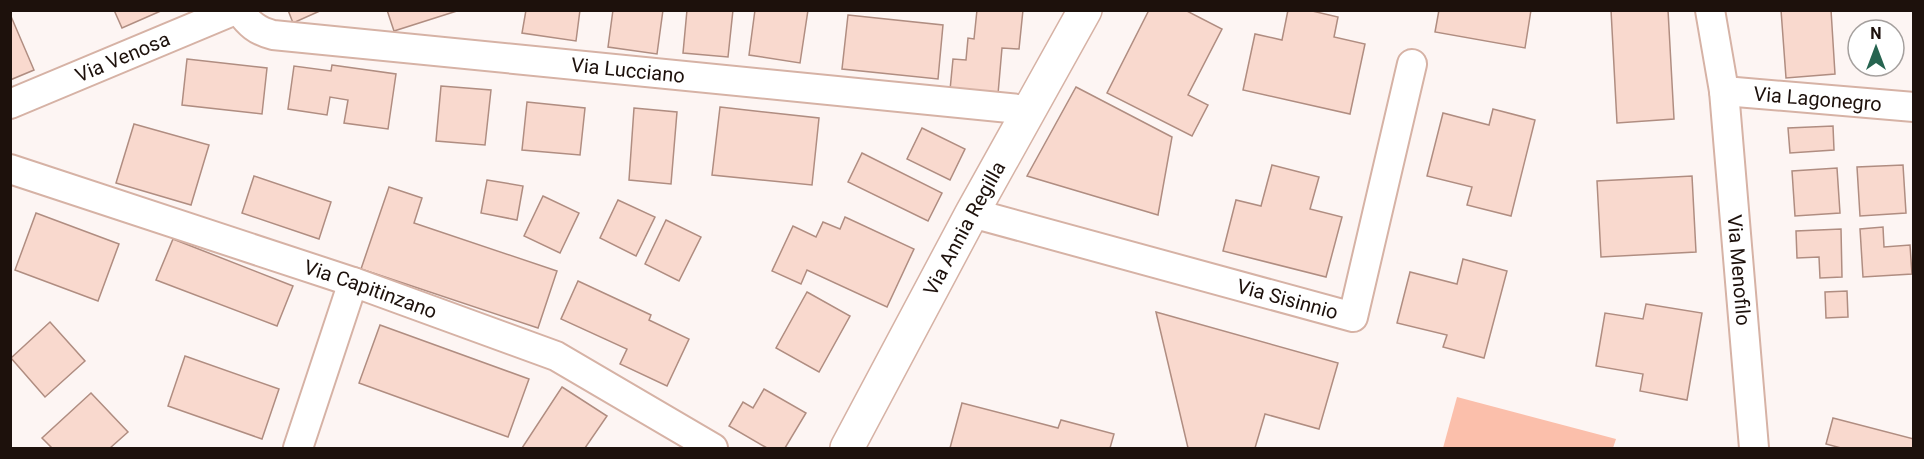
<svg xmlns="http://www.w3.org/2000/svg" width="1924" height="459" font-family="Roboto,sans-serif">
<style>
.green{fill:#fbbfab}
.building{fill:#f9d9ce;stroke:#b08d81;stroke-width:1.5}
.lines{fill:none;stroke-linecap:round;stroke-linejoin:round}
.street-casing{stroke:#d6b2a5;stroke-width:32}
.secondary-casing{stroke:#d6b2a5;stroke-width:36}
.street{stroke:#fff;stroke-width:28}
.secondary{stroke:#fff;stroke-width:33}
.labels{text-anchor:middle;stroke-width:4.5;stroke-linejoin:round;paint-order:stroke}
.street-label{font-size:20px;fill:#1d110c;stroke:#fff}
</style>
<rect width="100%" height="100%" fill="#fdf5f3"/>
<path class="green" d="M1457,397L1616,439L1613,448H1443Z"/>
<g class="building">
<path d="M114,10H163L122,28Z"/>
<path d="M288,10H322L293,23Z"/>
<path d="M387,10H460L394,31Z"/>
<path d="M526,10H580L576,41L522,33Z"/>
<path d="M613,10H663L657,54L608,47Z"/>
<path d="M687,10H733L728,57L683,53Z"/>
<path d="M755,10H808L800,63L749,55Z"/>
<path d="M977,10H1023L1019,49L1002,48L998,94L950,90L953,59L966,60L968,38L974,39Z"/>
<path d="M1149,10H1185L1222,29L1188,95L1208,105L1192,136L1107,93Z"/>
<path d="M1288,10H1308L1338,17L1334,37L1365,44L1350,114L1243,90L1255,34L1282,40Z"/>
<path d="M1439,10H1531L1525,48L1435,32Z"/>
<path d="M1611,10H1668L1674,119L1617,123Z"/>
<path d="M1781,10H1831L1835,74L1786,78Z"/>
<path d="M10,14L34,70L10,80Z"/>
<path d="M848,15L943,25L938,79L842,69Z"/>
<path d="M187,59L267,68L262,114L182,105Z"/>
<path d="M332,65L396,74L388,129L344,123L348,100L330,97L327,115L288,109L294,66L331,71Z"/>
<path d="M441,86L491,90L485,145L436,141Z"/>
<path d="M1076,87L1172,137L1158,215L1027,176Z"/>
<path d="M527,102L585,108L580,155L522,150Z"/>
<path d="M720,107L819,118L812,185L712,175Z"/>
<path d="M634,108L677,112L671,184L629,180Z"/>
<path d="M1493,109L1535,120L1511,216L1467,205L1472,187L1427,176L1443,113L1489,125Z"/>
<path d="M134,124L209,145L191,205L116,183Z"/>
<path d="M1833,126L1834,150L1790,153L1788,128Z"/>
<path d="M922,128L965,149L950,180L907,159Z"/>
<path d="M862,153L942,193L928,221L848,182Z"/>
<path d="M1272,165L1319,177L1310,209L1342,217L1326,277L1223,251L1236,200L1261,206Z"/>
<path d="M1903,165L1906,213L1860,216L1857,167Z"/>
<path d="M1837,168L1840,213L1795,216L1792,171Z"/>
<path d="M254,176L331,202L319,239L242,213Z"/>
<path d="M1692,176L1696,252L1601,257L1597,181Z"/>
<path d="M487,180L523,186L517,220L481,213Z"/>
<path d="M389,187L422,198L414,223L557,271L538,328L361,269Z"/>
<path d="M543,196L579,213L560,253L524,236Z"/>
<path d="M618,200L655,217L636,256L600,238Z"/>
<path d="M36,213L119,244L98,301L15,270Z"/>
<path d="M845,217L914,249L887,307L807,270L801,284L772,271L793,226L816,237L823,222L840,229Z"/>
<path d="M666,220L701,237L679,281L645,264Z"/>
<path d="M1883,227L1884,247L1910,245L1912,274L1863,277L1860,229Z"/>
<path d="M1841,229L1842,277L1820,278L1819,257L1797,258L1796,231Z"/>
<path d="M173,239L293,286L277,326L156,280Z"/>
<path d="M1463,259L1507,271L1484,358L1443,347L1447,335L1397,323L1410,272L1457,284Z"/>
<path d="M578,281L651,315L649,320L689,339L667,386L620,364L627,349L561,319Z"/>
<path d="M1847,291L1848,317L1826,318L1825,292Z"/>
<path d="M807,292L850,316L819,372L776,348Z"/>
<path d="M1646,304L1702,313L1687,400L1640,391L1643,374L1596,366L1605,313L1643,319Z"/>
<path d="M1156,312L1338,363L1319,429L1265,414L1255,448H1188Z"/>
<path d="M50,322L85,361L45,397L11,358Z"/>
<path d="M380,325L529,379L508,437L359,383Z"/>
<path d="M185,356L279,389L262,439L168,406Z"/>
<path d="M562,387L607,416L585,448H522Z"/>
<path d="M764,389L806,413L785,448H767L729,426L743,402L753,408Z"/>
<path d="M91,393L128,432L110,448H52L42,438Z"/>
<path d="M962,403L1058,428L1061,420L1114,434L1110,448H950Z"/>
<path d="M1833,418L1914,439V448H1841L1826,444Z"/>
</g>
<g class="lines">
<defs>
<g id="street">
<path id="s1" d="M239,10C249,24 257,31 273,35L1029,110"/>
<path id="s2" d="M1710,10L1724,91L1754,448"/>
<path id="s3" d="M1724,91L1914,107"/>
<path id="s4" d="M10,104L235,10"/>
<path id="s5" d="M10,169L353,282L556,356L713,448"/>
<path id="s6" d="M972,213L1353,317L1412,64"/>
<path d="M298,448L353,282"/>
</g>
<g id="secondary">
<path id="s7" d="M847,448L972,213L1085,10"/>
</g>
</defs>
<use href="#street" class="street-casing"/>
<use href="#secondary" class="secondary-casing"/>
<use href="#street" class="street"/>
<use href="#secondary" class="secondary"/>
</g>
<g class="labels">
<g class="street-label">
<text dy="7" stroke="none"><textPath href="#s4" startOffset="122">Via Venosa</textPath></text>
<text dy="7" stroke="none"><textPath href="#s1" startOffset="400">Via Lucciano</textPath></text>
<text dy="7" stroke="none"><textPath href="#s3" startOffset="94">Via Lagonegro</textPath></text>
<text dy="7" stroke="none"><textPath href="#s7" startOffset="249">Via Annia Regilla</textPath></text>
<text dy="7" stroke="none"><textPath href="#s2" startOffset="262">Via Menofilo</textPath></text>
<text dy="7" stroke="none"><textPath href="#s5" startOffset="380">Via Capitinzano</textPath></text>
<text dy="7" stroke="none"><textPath href="#s6" startOffset="327">Via Sisinnio</textPath></text>
</g>
</g>
<rect width="1924" height="459" fill="none" stroke="#1d110c" stroke-width="24"/>
<g transform="translate(1876 48)"><circle r="28" fill="#ffffff" stroke="#a5a09e" stroke-width="1.5"/>
<path d="M0-4.5L10 22L0 15L-10 22Z" fill="#266450"/>
<text y="-9" font-size="16" font-weight="bold" text-anchor="middle" fill="#1d110c">N</text>
</g>
</svg>
